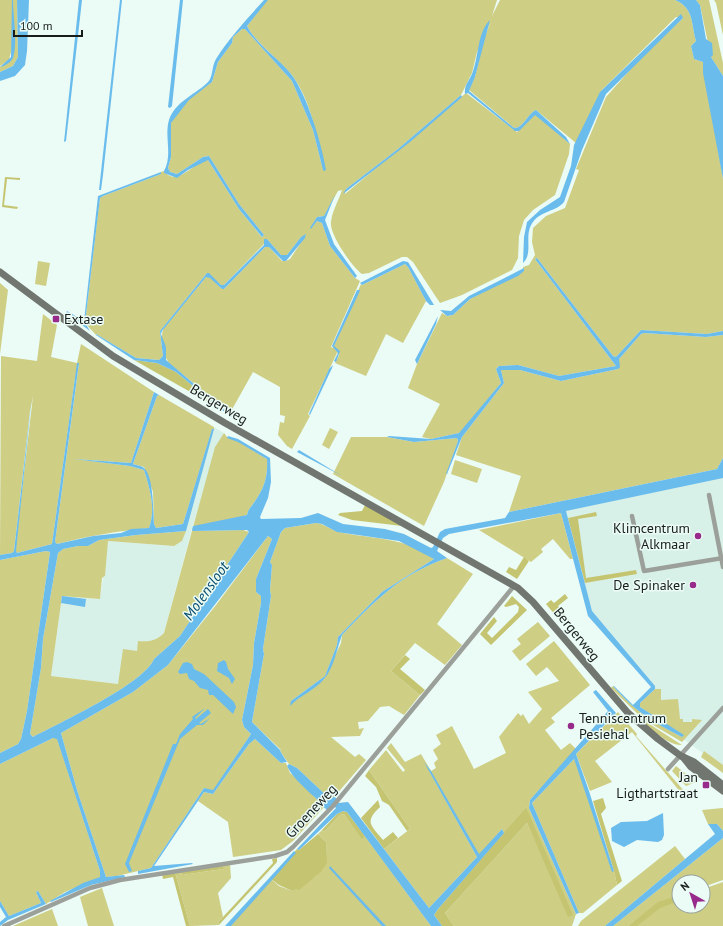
<svg xmlns="http://www.w3.org/2000/svg" width="723" height="926" font-family="'PT Sans',sans-serif">
<style>
.built{fill:#d8f1e8}
.green{fill:#cece84}
.forest{fill:#c5c571}
.water{fill:#6abced}
.lines{fill:none;stroke-linecap:round;stroke-linejoin:round}
.street{stroke:#9ca09b;stroke-width:4.5}
.secondary{stroke:#717770;stroke-width:7}
.poi-dot{fill:#972a8b;stroke:#ebfbf5;stroke-width:1.5}
.labels{text-anchor:middle;stroke-width:3;stroke-linejoin:round;paint-order:stroke}
.poi-label{font-size:14px;fill:#181d1b;stroke:#ebfbf5;text-anchor:end}
.street-label{font-size:14px;fill:#181d1b;stroke:#ebfbf5}
.water-label{font-size:15px;font-style:italic;fill:#064b6b;stroke:#ebfbf5}
</style>
<rect width="100%" height="100%" fill="#ebfbf5"/>
<g class="built">
<path d="M214,427L224,433L221,439L193,525L164,633L159,638L152,641H139L137,651L118,684L51,676L62,596L100,599L103,578L105,576L107,541L174,546L182,541Z"/>
<path d="M723,474V768L663,724L653,687L590,614L561,508Z"/>
</g>
<g class="green">
<path d="M0,0H12V48L9,60L0,66Z"/>
<path d="M13,0H17L18,57L13,66L0,72V67L13,57Z"/>
<path d="M267,0H497L492,16L500,0H675C694,8 691,23 696,41L691,46L694,59L703,62L723,179V331L707,334L641,330L616,357L613,356L537,258L535,259L616,366L559,376L518,365L499,366L496,369L501,383L462,431L459,433L431,439L422,437L440,404L408,388L417,364L442,313L447,316L453,315L470,299L524,271L523,267L529,265L535,255L532,242L533,228L546,216L565,208L579,170L576,169L606,97L637,62L683,18L676,17L602,90L576,143L536,110C527,114 524,128 514,128L469,90L475,77L484,39L491,21L477,52L472,73L461,95L398,149L346,189L345,194L466,93L517,132L533,115H537L570,144L569,154L555,195L533,210L524,220L519,236L518,258L512,270L462,295L440,303L413,262L407,257H402L369,273L362,274C352,267 329,234 331,222C332,211 339,200 342,190L338,191L324,216L317,217L311,228L317,221L322,223L330,246L355,278L360,281L331,347L333,348L361,284L362,285L405,264L408,267L426,301L403,343L386,334L366,376L335,363L339,355L336,351L337,353L308,414L310,416L292,449L287,446L278,435L280,422L284,423L285,416L280,415V387L253,372L230,413L170,364C164,358 159,336 164,328L206,277H210L222,289H224L265,247H269L282,261H286L290,259L306,235L301,237L287,255H281L267,239H264V244L224,285H221L207,273L160,331L163,356L159,360L136,358L96,334V335L85,323L99,205L100,198L103,196L161,174V172L164,171L165,173C167,174 171,177 174,177C182,178 198,161 208,160L239,209L260,235L262,237L264,235L239,204L209,156L203,157L177,174L170,172L168,168L171,157V122L189,99L212,82L218,62L232,43L233,37L242,29H245L292,81L313,130L323,170C318,139 311,99 291,74C278,59 256,43 247,26Z"/>
<path d="M696,0H709L723,63V76L711,57L700,5Z"/>
<path d="M714,0H723V35L716,3Z"/>
<path d="M38,261L50,263L46,286L35,284Z"/>
<path d="M0,283L8,290L0,354Z"/>
<path d="M43,314L57,325L51,357L77,363L81,344L154,392L131,463L75,459L130,466L144,470C150,489 156,509 149,528C118,531 88,536 57,544L55,542L79,363L75,378L52,544L17,553L15,551L33,396L30,411L14,551L12,553L0,555L1,356L37,361Z"/>
<path d="M644,333L706,337L723,335V458L717,469L509,512L521,476L456,455L462,437L504,383L501,370H520L561,381L618,369L619,359L641,334Z"/>
<path d="M159,395L214,427V429L212,430L183,524L156,528L154,524L153,492L144,467L133,464L157,396Z"/>
<path d="M330,428L338,432L329,449L322,445Z"/>
<path d="M224,433L227,437L238,441L267,459C268,477 264,489 253,504C250,508 248,510 247,515L194,531L243,530L249,532L180,636L154,659C144,684 59,723 33,737L30,734L41,668L43,639L58,553L63,549L78,546H88L99,540L136,535L186,531L182,541L174,546L108,541L105,576L102,578L100,599L62,596L51,676L118,684L123,649L137,651L138,641C149,642 156,641 164,633L215,447Z"/>
<path d="M351,437H387L414,442L457,438L458,441L444,482L424,526L333,474Z"/>
<path d="M455,460L482,469L477,483L451,474Z"/>
<path d="M561,513L573,559H570L553,539L541,549L543,552L531,562L479,530Z"/>
<path d="M316,523C325,524 331,530 339,532C369,539 410,537 434,559L382,592L338,637L337,645L325,676L291,701L292,703L324,679L341,643L342,635C376,600 399,575 447,558L473,574L437,624L462,645L445,665L415,643L391,671L420,695L404,715L389,706L380,707L368,721L358,722L359,729L364,728L360,736L331,737L355,757L359,754L366,760L335,796L330,799L297,768L289,764L280,751L281,750L252,722L264,654L263,649L271,596L270,590L272,565L270,562L281,532L285,528Z"/>
<path d="M268,536L272,539L256,579V592L261,596V603L254,643L253,665L242,720L244,727L251,734L213,791L204,788L151,868L117,876L106,877L77,790L61,733L133,692L168,665L216,605Z"/>
<path d="M46,551L50,552L27,711L21,739L18,744L0,753V560Z"/>
<path d="M538,622L550,636L520,661L512,651L521,644L517,639Z"/>
<path d="M554,641L590,685L551,718L555,722L545,730L561,750L570,743L576,749L530,800L529,808L576,914L572,926H454L445,913L527,823L547,867L526,807L504,833L502,829L479,855L426,765L477,857L429,908L384,849L410,829L369,770L386,750L403,772L405,770L387,748L391,743L405,762L421,754L431,771L436,768L434,763L438,759L433,750L441,744L436,735L452,726L474,769L506,753L499,737L518,713L521,716L523,714L529,724L542,709L528,692L559,681L547,667L536,676L526,664Z"/>
<path d="M613,686C635,711 652,721 682,737L683,735L640,707V703L655,689H661V700L678,699L680,719H683V722H692V719L702,720L682,742L643,719L611,688Z"/>
<path d="M626,709L682,745C666,746 638,719 626,709Z"/>
<path d="M618,712L637,734L636,736L685,792L681,793L632,732L595,761L612,782L590,791L576,754Z"/>
<path d="M53,738H57L100,871L101,877L65,892L46,904L38,891L36,892L41,903L9,916L0,901V764Z"/>
<path d="M255,739L281,763H286L290,773L299,780L324,807L293,841L281,850L233,857L228,822L198,801L204,792L213,794L249,744Z"/>
<path d="M704,751L723,765V773L701,757Z"/>
<path d="M574,759L576,762L612,871H614L617,885L583,913H579L532,803Z"/>
<path d="M676,766L696,782L686,786L672,771Z"/>
<path d="M723,808V831L717,824H708L702,810Z"/>
<path d="M344,814L362,838L365,836L431,926H228L271,879L279,886L292,891C318,874 328,876 326,842L318,834L322,830L324,832L340,815Z"/>
<path d="M723,838V880L703,887V882H679V895L658,903L628,926H613Z"/>
<path d="M675,846L685,859L605,926H578L581,921Z"/>
<path d="M230,864L231,878L218,893L223,917L218,922L219,925L190,926L175,872L181,871L182,875L223,869V865Z"/>
<path d="M723,882V926H632L658,906L679,898V906H703V889Z"/>
<path d="M102,888L114,926H88L80,897Z"/>
<path d="M52,909L58,926H13Z"/>
</g>
<g class="forest">
<path d="M5,177L20,178V180L7,179L4,205L18,207L17,209L2,207Z"/>
<path d="M134,360L157,363L176,372L222,410Z"/>
<path d="M365,505L402,526L352,520L338,515L340,513L362,511Z"/>
<path d="M596,512L597,516L578,519L586,578L636,570L637,574L585,583L568,518Z"/>
<path d="M524,557L529,561L517,579L506,572L509,567L516,570Z"/>
<path d="M565,594L568,598L558,606L570,621L564,626L546,604L551,600L554,603Z"/>
<path d="M512,596L527,610L491,645L480,634L494,617L497,621L487,633L492,638L518,612L519,607L516,604L506,607L504,606Z"/>
<path d="M405,655L410,659L400,669L425,690L420,695L391,671Z"/>
<path d="M369,770L410,829L407,831L389,805L382,801L376,787L365,776Z"/>
<path d="M603,798L606,808L601,814L622,881L617,885L614,871L593,801Z"/>
<path d="M378,800L380,807C364,822 371,825 383,840L393,832L398,838L384,849L361,818Z"/>
<path d="M526,807L573,915L568,917L527,823L445,913L454,926H442L434,915L438,909Z"/>
<path d="M343,811L347,812L365,836L362,839L344,814L340,815L324,832L322,830L337,814Z"/>
<path d="M318,834L326,842L327,863L321,872L299,890L296,889L292,891L279,885L271,879L297,849L299,850Z"/>
<path d="M277,858V862L219,925L218,922L223,917L273,863L272,859Z"/>
<path d="M223,865V869L182,875L181,871Z"/>
<path d="M175,872L190,926H186L173,877L163,879L162,874Z"/>
<path d="M679,895V901L660,908L637,926H628L658,902Z"/>
</g>
<g class="water">
<path d="M12,0H13C13,15 18,44 13,58C10,63 5,66 0,67L11,57Z"/>
<path d="M17,0H29L27,51L25,65L15,76L0,81V72L13,66L18,57Z"/>
<path d="M79,0H82L66,141L64,142Z"/>
<path d="M120,0H122L103,175L101,190H99Z"/>
<path d="M180,0H183L172,106L170,108L168,107Z"/>
<path d="M264,0H268L247,26C257,45 278,58 291,74C307,94 322,145 326,170L324,171L323,170L313,130L292,81L245,29H242L233,37L232,43L218,62L212,82L189,100L171,123V157L168,168L170,172L177,174L203,157L209,156L239,204L264,235L262,237L239,209L208,160L188,170L177,178L164,173V171C173,155 164,136 169,120C175,102 194,95 206,84C214,78 211,67 216,59C229,38 247,19 264,0Z"/>
<path d="M675,0H696L700,5L706,39L712,43L713,55L711,57L723,76V179L703,73V62L694,59L691,46L696,41C691,23 694,8 675,0Z"/>
<path d="M681,14L683,18L606,94L582,150L564,202C557,211 541,211 533,222C523,235 534,253 523,263L524,237L527,222L540,210L560,197L571,166L574,145L600,92Z"/>
<path d="M490,20L475,77L469,91L514,128C524,128 527,114 536,110L566,137L570,144L535,115L519,131H515L468,93L465,94C464,85 469,81 472,74C479,57 477,33 490,20Z"/>
<path d="M461,95L462,97L410,142L343,194L346,189L398,149Z"/>
<path d="M161,172V174L103,196L100,198L85,323L90,331L66,313L67,311L84,321L98,196Z"/>
<path d="M335,195L325,220L334,244L357,276L355,278L330,246L322,223L317,221L311,229L310,228L317,217L324,216Z"/>
<path d="M306,234L305,238L286,261H283L269,247H265L224,289H222L210,278L206,277L162,331L161,334L166,347V360L221,407L239,419L238,421L222,410L176,372L157,363L134,360L96,335V334L136,358L159,360L163,356L160,331L207,273H209L221,285H224L264,245V239H267L281,255H287L301,237Z"/>
<path d="M537,258L613,356L616,357L641,330L707,334L723,331V335L706,337L644,333L641,334L619,359L620,367L618,369L561,381L520,370H501L504,383L462,437L447,474H446L458,441L457,438L414,442L387,437L389,436L431,439L459,433L501,383L496,369L499,366L518,365L559,376L616,366L535,259Z"/>
<path d="M403,261L408,262L434,305H430L426,301L408,267L405,264L362,285L360,283Z"/>
<path d="M524,268V271L518,276L470,299L453,315L447,316L440,310L451,311L469,296Z"/>
<path d="M357,290H360L359,293L334,346L340,351L336,362L334,361L338,353L332,346Z"/>
<path d="M438,316L436,324L417,364L415,360Z"/>
<path d="M77,363H79L76,385L55,542L57,544L93,536L121,533L131,529L149,528C156,509 150,489 144,470L130,466L74,459L131,463L154,392L159,395L157,396L133,464C136,465 142,466 144,468C154,477 153,511 154,524L156,528L183,524L212,429H214L186,531L136,535L99,540L88,546H78L63,549L58,553L43,639L41,668L30,734L33,737C59,723 144,684 154,659L180,636L249,532L247,530C229,530 212,531 193,531L192,530L193,526L247,515C248,510 250,508 253,504C264,489 268,477 267,459L238,442L227,438L228,436L238,439L270,458L271,482L268,498L260,517L261,519L301,518L318,513L343,524L385,529L404,534L431,548L433,547L440,532L445,529L505,518L509,512L717,469L723,458V478L566,511L592,611L655,686V689L640,703V707L684,735L682,737C651,721 636,712 613,686H614L633,705L651,687L588,616L561,513L449,534L443,538L437,551L447,558C399,575 376,600 342,635C337,648 334,668 324,679C315,690 299,696 290,706L291,701L325,676L337,645L338,637L382,592L434,559L399,541L337,532L322,524L316,523L285,528L281,532L270,562L272,565L270,590L271,596L263,649L264,654L252,722L281,751H280L287,762L281,763L255,739L249,744L213,794L204,792L154,866L192,863L193,864L138,874V871L151,868L204,788L213,790L251,734L244,727L242,720L253,665L254,643L261,603V596L256,592V579L272,539L268,536L168,665L133,692L61,733L77,790L106,877L124,875L125,877L91,885L51,902L50,901L83,883L100,877V871L57,739L53,738L0,764V753L18,744L21,739L27,711L50,552L46,551L0,560V555L12,553L14,551L32,396L16,551L17,553L52,544Z"/>
<path d="M333,365L332,368L310,415L309,414L329,369Z"/>
<path d="M299,450L342,476L297,452Z"/>
<path d="M62,596L86,599L85,607L61,603Z"/>
<path d="M224,660L226,662L228,669L235,679L232,684L229,678L217,671L218,663Z"/>
<path d="M187,662L192,664L194,669L204,674L234,702L236,707L233,714L213,695H209L208,690L200,688L194,681L189,679L187,673L180,674L178,672L183,663Z"/>
<path d="M596,690L616,713L576,754L589,791L614,871L612,872L574,759L532,803L579,913L576,914L529,808L530,800L608,711L593,692Z"/>
<path d="M205,708L195,718L196,719L208,709L211,713L199,723L201,724L210,718L203,725H197L180,739L129,863L132,871L129,872L125,864L173,744H176L180,734L193,719L192,717Z"/>
<path d="M424,762L431,771L479,854L502,829L504,833L438,909L434,915L442,926H431L347,812L343,811L337,814L299,850L297,849L336,808L335,807L327,810C321,805 317,798 311,794C302,785 293,778 287,766L289,764L297,768L330,799L335,796L338,803L348,802L429,908L477,857Z"/>
<path d="M663,813L664,835L662,840L658,842L637,840L624,847L612,841L611,828L621,822L647,821Z"/>
<path d="M708,824H717L723,831V838L613,926H605L715,834Z"/>
<path d="M294,851L296,853L231,926H225Z"/>
<path d="M330,866L386,926H382L329,868Z"/>
<path d="M38,891L46,904L8,920L0,926V922L6,917L0,907V901L9,916L41,903L36,892Z"/>
</g>
<g class="lines">
<g class="street">
<path d="M709,495L723,567"/>
<path d="M632,516L644,571L723,558"/>
<path d="M668,769L723,708"/>
<path d="M4,926L90,888L120,880L275,856L287,852L293,847L333,806L514,586"/>
</g>
<g class="secondary">
<path d="M0,272L113,356L225,423L518,588L533,602L628,713L658,739L681,756L694,762L723,785"/>
<path d="M683,757L691,767L723,791"/>
</g>
</g>
<g class="poi-dot">
<rect x="52" y="315" width="8" height="8" rx="2"/>
<circle cx="698" cy="536" r="4"/>
<circle cx="693" cy="585" r="4"/>
<circle cx="571" cy="726" r="4"/>
<rect x="702" y="781" width="8" height="8" rx="2"/>
</g>
<g class="labels">
<g class="poi-label">
<text x="64" y="324" text-anchor="start">Extase</text>
<text x="690" y="533">Klimcentrum<tspan x="690" dy="16">Alkmaar</tspan></text>
<text x="685" y="590">De Spinaker</text>
<text x="579" y="723" text-anchor="start">Tenniscentrum<tspan x="579" dy="16">Pesiehal</tspan></text>
<text x="698" y="782">Jan<tspan x="698" dy="16">Ligthartstraat</tspan></text>
</g>
<g class="street-label">
<text transform="translate(219 404) rotate(31)" y="5">Bergerweg</text>
<text transform="translate(577 634) rotate(51)" y="5">Bergerweg</text>
<text transform="translate(311 811) rotate(-47)" y="5">Groeneweg</text>
</g>
<g class="water-label">
<text transform="translate(206 591) rotate(-55)" y="5">Molensloot</text>
</g>
</g>
<g transform="translate(691 894) rotate(321)"><circle r="19" fill="#ebfbf5" stroke="#97a29e"/>
<path d="M0-3L7 15L0 10L-7 15Z" fill="#972a8b"/>
<text y="-6" font-size="11" font-weight="bold" text-anchor="middle" fill="#181d1b">N</text>
</g>
<path d="M14 30v6h68v-6" fill="none" stroke="#181d1b" stroke-width="2"/>
<text x="20" y="30" font-size="12" fill="#181d1b" stroke="#ebfbf5" stroke-width="3" paint-order="stroke">100 m</text>
</svg>
